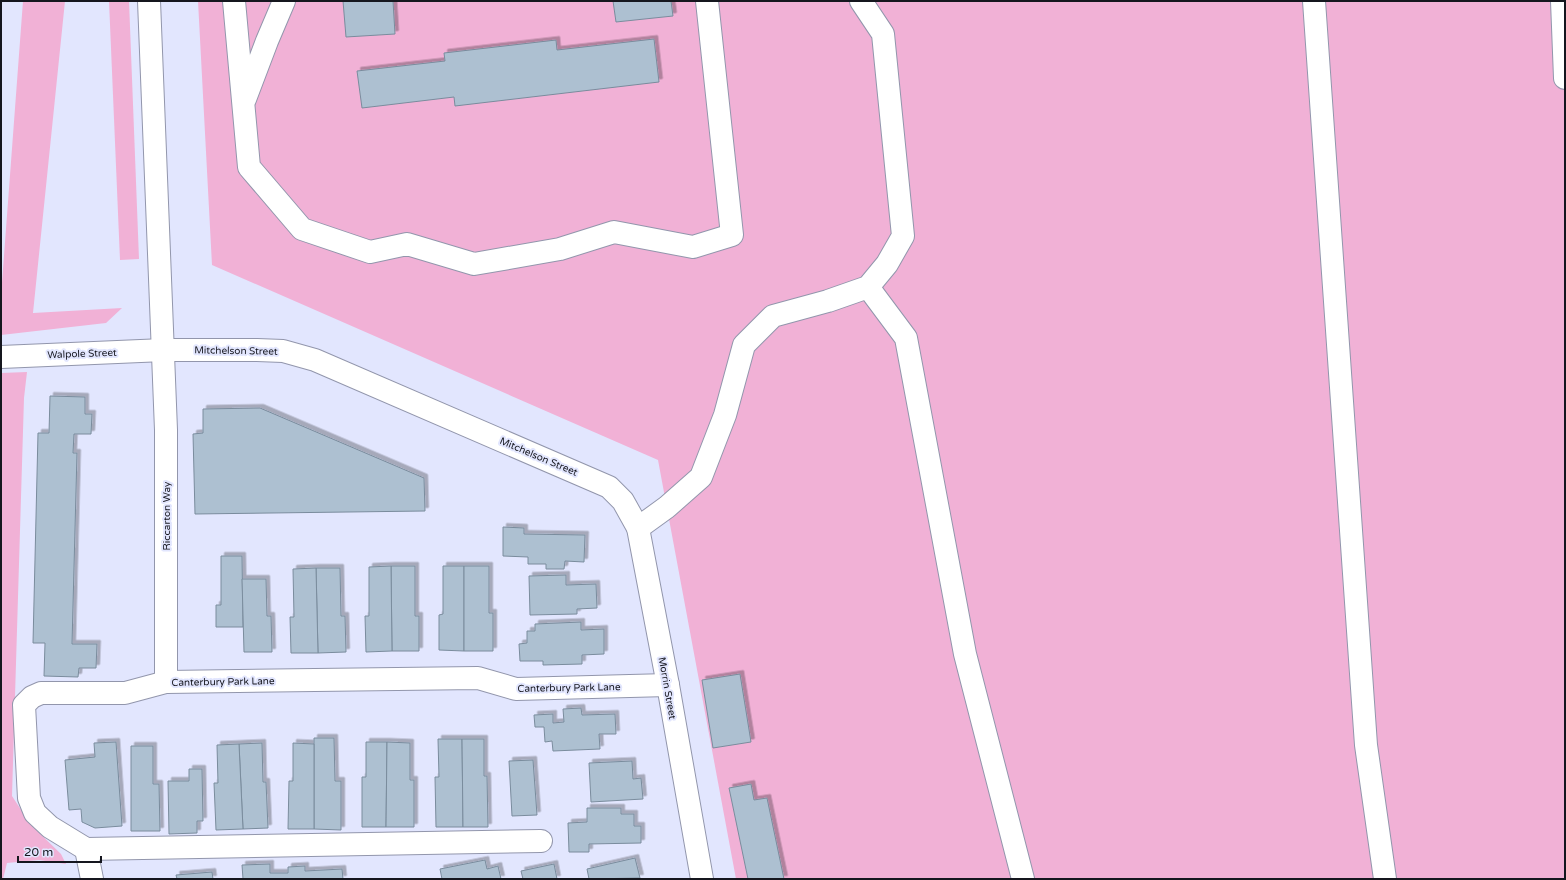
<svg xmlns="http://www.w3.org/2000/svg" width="1566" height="880" font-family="'Varela Round',sans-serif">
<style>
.green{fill:#f1b1d6}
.building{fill:#adc0d1;stroke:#7a8c9d;filter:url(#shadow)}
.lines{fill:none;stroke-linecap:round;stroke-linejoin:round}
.minor-casing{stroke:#9296ac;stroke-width:24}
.minor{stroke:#fff;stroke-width:22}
.labels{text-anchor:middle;stroke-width:4;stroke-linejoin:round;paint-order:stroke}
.street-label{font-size:10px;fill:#15161e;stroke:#e2e6fe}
</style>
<defs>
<filter id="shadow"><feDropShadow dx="3.5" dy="-3.5" stdDeviation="0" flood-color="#0004"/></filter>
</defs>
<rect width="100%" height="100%" fill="#e2e6fe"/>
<g class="green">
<path d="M23,1H65L33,313L122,308L106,323L1,335V296Z"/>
<path d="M109,1H129L139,259L120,260Z"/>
<path d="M198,1H1565V879H736L658,460L212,265Z"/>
<path d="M27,372L24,398L12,796L31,825L61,854L66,864L39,860L7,863L3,879H1V373Z"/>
</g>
<g class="building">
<path d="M343,1H393L395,34L346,37Z"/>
<path d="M613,1H671L673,16L616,22Z"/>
<path d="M654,39L659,82L455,106L454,97L362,108L357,71L445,61L444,53L556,40L557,50Z"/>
<path d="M50,396L85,397V414H92L91,434H74L73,453H77L72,644H97L96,668H79L78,677L44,676L45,643H33L38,433H49Z"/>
<path d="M260,408L424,478L425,511L195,514L193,434L203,433V409Z"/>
<path d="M503,527L524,528V534L585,535L584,562L565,561L564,569H546V564H528V557L503,556Z"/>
<path d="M221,556H242L243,627H216V605H221Z"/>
<path d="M391,566H415V616H419V651H392Z"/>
<path d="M391,566L392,651L366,652L365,616H369V567Z"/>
<path d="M443,566H464V651L439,650V615L443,614Z"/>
<path d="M464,566H489V613H493V651H464Z"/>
<path d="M316,568H340L341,616H345L346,652L318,653Z"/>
<path d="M316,568L318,653H291L290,617H294L293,569Z"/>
<path d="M566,575V585L596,584L597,608L577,609V614L530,615L529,576Z"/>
<path d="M242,579H266L267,616H271L272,652H244Z"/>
<path d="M581,622V630L604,629V654L582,655V664L543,665V661H520L519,644L527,643V631H535V624Z"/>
<path d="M740,674L751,742L713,748L702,680Z"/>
<path d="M581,708L582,715L615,714L616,734H599L600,749L553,751L552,741L545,742L544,727H535L534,715L553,714V723L564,722L563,709Z"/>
<path d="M314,738H334L335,781H341V830L314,829Z"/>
<path d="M438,739H462L463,827H436L435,777H439Z"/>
<path d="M462,739H484V776H487L488,827H463Z"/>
<path d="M116,742L122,826L95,828L82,822L81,809L69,810L65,760L95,757L94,743Z"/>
<path d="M366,742H387L386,827H362V777H366Z"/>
<path d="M387,742L410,743V780H414V827H386Z"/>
<path d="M262,743L263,782H266L268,828L243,829L239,744Z"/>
<path d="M293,743L314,744V829H288L289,781H293Z"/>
<path d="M239,744L243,829L216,830L214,783H218L217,745Z"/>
<path d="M131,746H153V784H159L160,831H131Z"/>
<path d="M533,760L537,815L512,816L509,761Z"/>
<path d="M632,761L633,779L641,778L643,799L591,802L589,763Z"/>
<path d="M189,769H202L203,821H197V833L169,834L168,781H189Z"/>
<path d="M751,784L754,800L767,798L784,879H748L729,788Z"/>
<path d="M587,808H621V814H634V826H641V843L589,844V852H569L568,823L587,822Z"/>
<path d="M635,858L640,878L589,879L587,869Z"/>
<path d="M485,860L487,869L498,866L501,879H442L440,869Z"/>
<path d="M270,864V873H288V867L305,866V871L342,869L343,879H243L242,865Z"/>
<path d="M554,864L557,879H523L521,871Z"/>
<path d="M212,872L213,879H177L176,875Z"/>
</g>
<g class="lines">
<defs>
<g id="minor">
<path d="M149,1L166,430V682"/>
<path d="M234,1L249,167L302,229L370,252L407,244L474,264L560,249L614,232L693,247L732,235L707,1"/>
<path d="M1314,1L1366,745L1385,879"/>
<path d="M1562,1L1565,78"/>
<path d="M245,99L267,41L284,1"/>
<path d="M868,287L906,338L965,654L1023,879"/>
<path d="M1,357L164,350H257L283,351L315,360L609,487L623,501L638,528L668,685L702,879"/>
<path d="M638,528L667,507L701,477L725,415L744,345L773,316L828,301L868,287L887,264L903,236L883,34L861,1"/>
<path d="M541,841L86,849L50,827L35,813L29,798L24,705L32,697L41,693H125L166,682L478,678L516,689L668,685"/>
<path d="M86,849L92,879"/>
</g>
</defs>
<use href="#minor" class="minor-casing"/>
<use href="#minor" class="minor"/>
</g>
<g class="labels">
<g class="street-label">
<text transform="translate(236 350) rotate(1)" y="4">Mitchelson Street</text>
<text transform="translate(82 353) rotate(-2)" y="4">Walpole Street</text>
<text transform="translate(539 456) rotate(23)" y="4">Mitchelson Street</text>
<text transform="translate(166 516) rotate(-90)" y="4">Riccarton Way</text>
<text transform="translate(223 681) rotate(-1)" y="4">Canterbury Park Lane</text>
<text transform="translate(569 687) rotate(-1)" y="4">Canterbury Park Lane</text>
<text transform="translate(668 688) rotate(80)" y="4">Morrin Street</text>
</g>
</g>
<rect width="1566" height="880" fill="none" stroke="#15161e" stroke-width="4"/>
<path d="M18 856v6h83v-6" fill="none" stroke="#15161e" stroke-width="2"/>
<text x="24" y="856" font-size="12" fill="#15161e" stroke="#e2e6fe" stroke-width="3" paint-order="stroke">20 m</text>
</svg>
